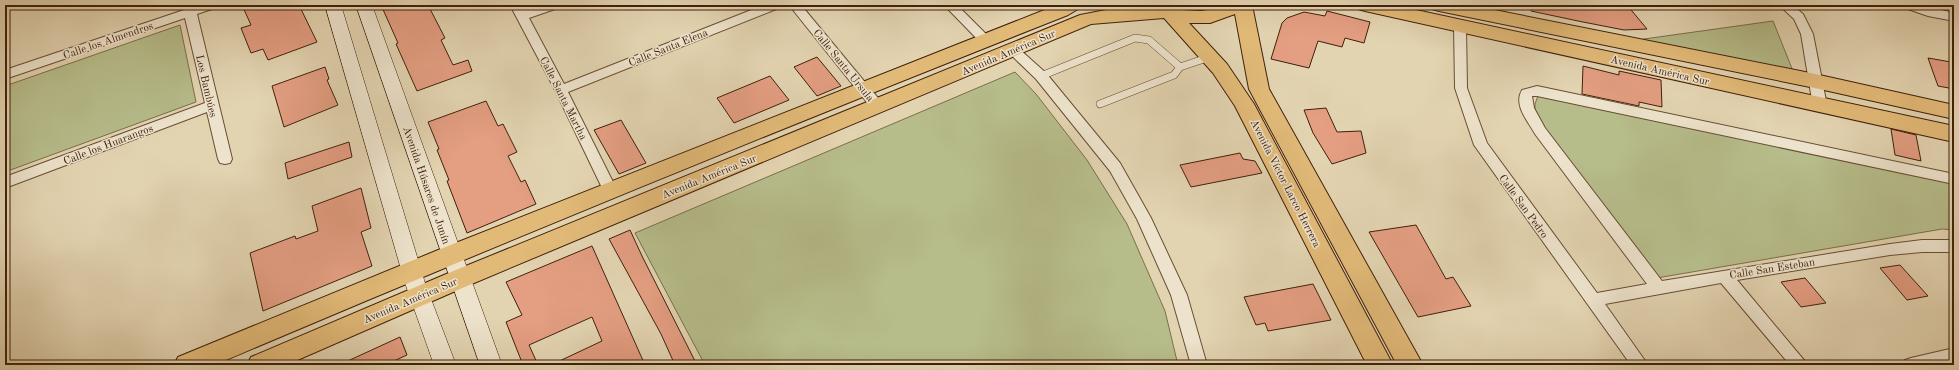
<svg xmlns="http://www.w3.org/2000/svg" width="1959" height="370" font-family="'Old Standard TT',serif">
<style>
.green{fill:#b6bc8a;stroke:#7b6e4a}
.building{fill:#e49e82;stroke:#40200b}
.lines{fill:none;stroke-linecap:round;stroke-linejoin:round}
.lane-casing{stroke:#694d34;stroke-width:8}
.street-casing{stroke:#694d34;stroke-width:2}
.secondary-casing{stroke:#40200b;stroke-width:1}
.primary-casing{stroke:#40200b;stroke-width:2}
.lane{stroke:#ede3cc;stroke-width:7}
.street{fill:#ede3cc;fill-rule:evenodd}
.secondary{fill:#ede3cc;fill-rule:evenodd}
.primary{fill:#e2ba78;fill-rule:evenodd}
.labels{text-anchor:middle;stroke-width:3;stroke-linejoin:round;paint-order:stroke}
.street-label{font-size:11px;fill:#40200b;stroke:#ede3cc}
</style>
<rect width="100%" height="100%" fill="#e3d4b1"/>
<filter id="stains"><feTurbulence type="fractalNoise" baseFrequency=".005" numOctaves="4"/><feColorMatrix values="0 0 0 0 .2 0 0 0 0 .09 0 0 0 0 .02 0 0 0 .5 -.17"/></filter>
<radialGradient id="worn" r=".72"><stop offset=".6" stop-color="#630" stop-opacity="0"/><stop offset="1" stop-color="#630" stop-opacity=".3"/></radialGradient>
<g class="green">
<path d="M1157,5H1229L1221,12L1166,11Z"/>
<path d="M1773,21L1793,71L1637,40Z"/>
<path d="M180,25L196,102L5,172V86Z"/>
<path d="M1015,72L1036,94L1087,160L1127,224L1165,311L1178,365H705L635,233Z"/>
<path d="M1539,93L1954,180V230L1942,229L1657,278L1535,116V104Z"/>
</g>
<g class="building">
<path d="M242,5H299L317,42L268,60L263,49L251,53L241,28L251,25Z"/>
<path d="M381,5H407L410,10L428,5L445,38L441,40L453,65L468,60L472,71L417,91L396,44L398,43Z"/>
<path d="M1532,5H1627L1647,29L1624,30L1578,21L1531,11Z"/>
<path d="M1327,11L1370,22L1364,43L1345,38L1342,47L1318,41L1309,68L1271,59L1282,23L1287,18L1304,12L1325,16Z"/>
<path d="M817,57L841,86L817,96L794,67Z"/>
<path d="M1928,58L1951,62L1954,70V89L1938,86Z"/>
<path d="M1583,66L1619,75V71L1661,80L1662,107L1639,102V106L1582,94Z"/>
<path d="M325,67L329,79L327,80L338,105L284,127L272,86Z"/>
<path d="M770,76L789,100L734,123L717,98Z"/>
<path d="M486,101L498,126L503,124L517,152L508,156L521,182L525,180L536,204L467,233L447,181L449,180L437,150L439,149L428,122Z"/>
<path d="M1326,108L1337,132L1361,131L1366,153L1332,164L1313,133L1304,110Z"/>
<path d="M621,120L646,163L619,174L594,130Z"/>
<path d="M1891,129L1916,135L1921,161L1895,155Z"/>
<path d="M349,142L352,157L288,179L285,163Z"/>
<path d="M1240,153L1243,159L1255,161L1262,173L1191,187L1180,165Z"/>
<path d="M361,188L371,228L361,232L372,266L263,311L250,253L295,236L296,239L318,231L312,206Z"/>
<path d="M1416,225L1446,279L1453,277L1471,306L1418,317L1369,232Z"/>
<path d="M630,230L642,256L697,365H675L661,334L609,239Z"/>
<path d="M592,246L645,365H551L602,341L592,317L529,345L538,365H523L506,322L522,315L506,282Z"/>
<path d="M1900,265L1928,296L1907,300L1880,268Z"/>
<path d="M1805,278L1826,303L1801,307L1781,282Z"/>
<path d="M1313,284L1331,320L1268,331L1265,323L1256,325L1244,297Z"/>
<path d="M400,337L407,355L385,365H339Z"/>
</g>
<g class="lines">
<defs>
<g id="lane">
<path d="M1180,67L1210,57"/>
<path d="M1041,76L1135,38L1149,40L1180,67L1174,75L1100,104"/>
</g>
<g id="street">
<path d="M199,5H217L215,8L197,14L232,159L230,163L225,164L220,163L218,159L207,112L5,188V177L205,103L185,18L5,79V70Z"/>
<path d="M510,5H522L525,10L541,5H560L558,8L529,18L564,84L764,5H781L779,8L568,92L618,192L616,196L611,197L606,196L604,192L555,90Z"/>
<path d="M789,5H801L883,104L885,107L883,110H873Z"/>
<path d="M944,5H957L990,38L992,41L990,44H982Z"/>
<path d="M1779,5H1792L1803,14L1813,34L1827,106L1825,109H1815L1813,106L1801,34L1794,19Z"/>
<path d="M1903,5H1921L1954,13V21L1928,16L1905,8Z"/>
<path d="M1460,22L1464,23L1466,26L1467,88L1487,143L1597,293L1647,284L1535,134C1528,121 1513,105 1522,90L1537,86L1954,174V184L1537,96H1532L1534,108L1545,128L1662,281L1890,244L1922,240H1954V252H1922L1890,255L1737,280L1808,365H1790L1721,283L1605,304L1648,365H1631L1474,145L1455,88L1454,26L1456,23Z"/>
<path d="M1013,46L1017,47L1046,73L1120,163L1151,218L1187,295L1207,365H1191L1171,295L1137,219L1110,171L1036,79L1009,53L1007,50L1009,47Z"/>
<path d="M1954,348V362L1940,365H1903L1905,360L1911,358Z"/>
</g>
<g id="secondary">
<path d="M325,5H341L425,283L456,365H434L405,283Z"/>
<path d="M356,5H372L502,365H480Z"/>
</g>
<g id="primary">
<path d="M1057,5H1080L1078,9L1068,15C782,128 497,245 214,365H174L178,357L443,248Z"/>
<path d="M1162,5L1182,10L1201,11L1213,9L1223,5H1252L1269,89L1423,365H1397L1249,89L1235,14L1210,23H1189L1227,64L1254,104L1393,365H1367L1235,106L1213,73L1164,18L1091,24L467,286L286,365H247L251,357L451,272L1080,15L1106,10Z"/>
<path d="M1356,5H1393L1954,126V142L1365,11L1358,9Z"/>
<path d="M1430,5H1469L1815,74L1954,105V119L1815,88L1439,11L1432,9Z"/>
</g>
</defs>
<use href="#lane" class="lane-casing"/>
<use href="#street" class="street-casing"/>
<use href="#secondary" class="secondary-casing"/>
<use href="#primary" class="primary-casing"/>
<use href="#lane" class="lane"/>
<use href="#street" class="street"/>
<use href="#secondary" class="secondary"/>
<use href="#primary" class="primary"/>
</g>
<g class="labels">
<g class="street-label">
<text transform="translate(108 40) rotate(-19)" y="4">Calle los Almendros</text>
<text transform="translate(668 47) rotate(-22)" y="4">Calle Santa Elena</text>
<text transform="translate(1008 52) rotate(-23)" y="4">Avenida América Sur</text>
<text transform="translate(844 65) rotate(51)" y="4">Calle Santa Ursula</text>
<text transform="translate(1660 70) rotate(13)" y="4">Avenida América Sur</text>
<text transform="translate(207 86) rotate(77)" y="4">Los Bambúes</text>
<text transform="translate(564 98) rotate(63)" y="4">Calle Santa Martha</text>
<text transform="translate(108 144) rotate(-21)" y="4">Calle los Huarangos</text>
<text transform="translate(709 176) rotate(-22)" y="4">Avenida América Sur</text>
<text transform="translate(1286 183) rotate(63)" y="4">Avenida Víctor Larco Herrera</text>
<text transform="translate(427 185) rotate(71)" y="4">Avenida Húsares de Junín</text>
<text transform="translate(1524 206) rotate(54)" y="4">Calle San Pedro</text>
<text transform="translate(1772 268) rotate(-9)" y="4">Calle San Esteban</text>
<text transform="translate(410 300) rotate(-23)" y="4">Avenida América Sur</text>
</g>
</g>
<rect width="1959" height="370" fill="none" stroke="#e3d4b1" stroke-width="20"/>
<rect x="6" y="6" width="1947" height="358" fill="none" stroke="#40200b" stroke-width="2"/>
<rect x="10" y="10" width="1939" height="350" fill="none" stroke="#40200b"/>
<rect width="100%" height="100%" filter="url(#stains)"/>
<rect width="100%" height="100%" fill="url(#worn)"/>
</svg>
